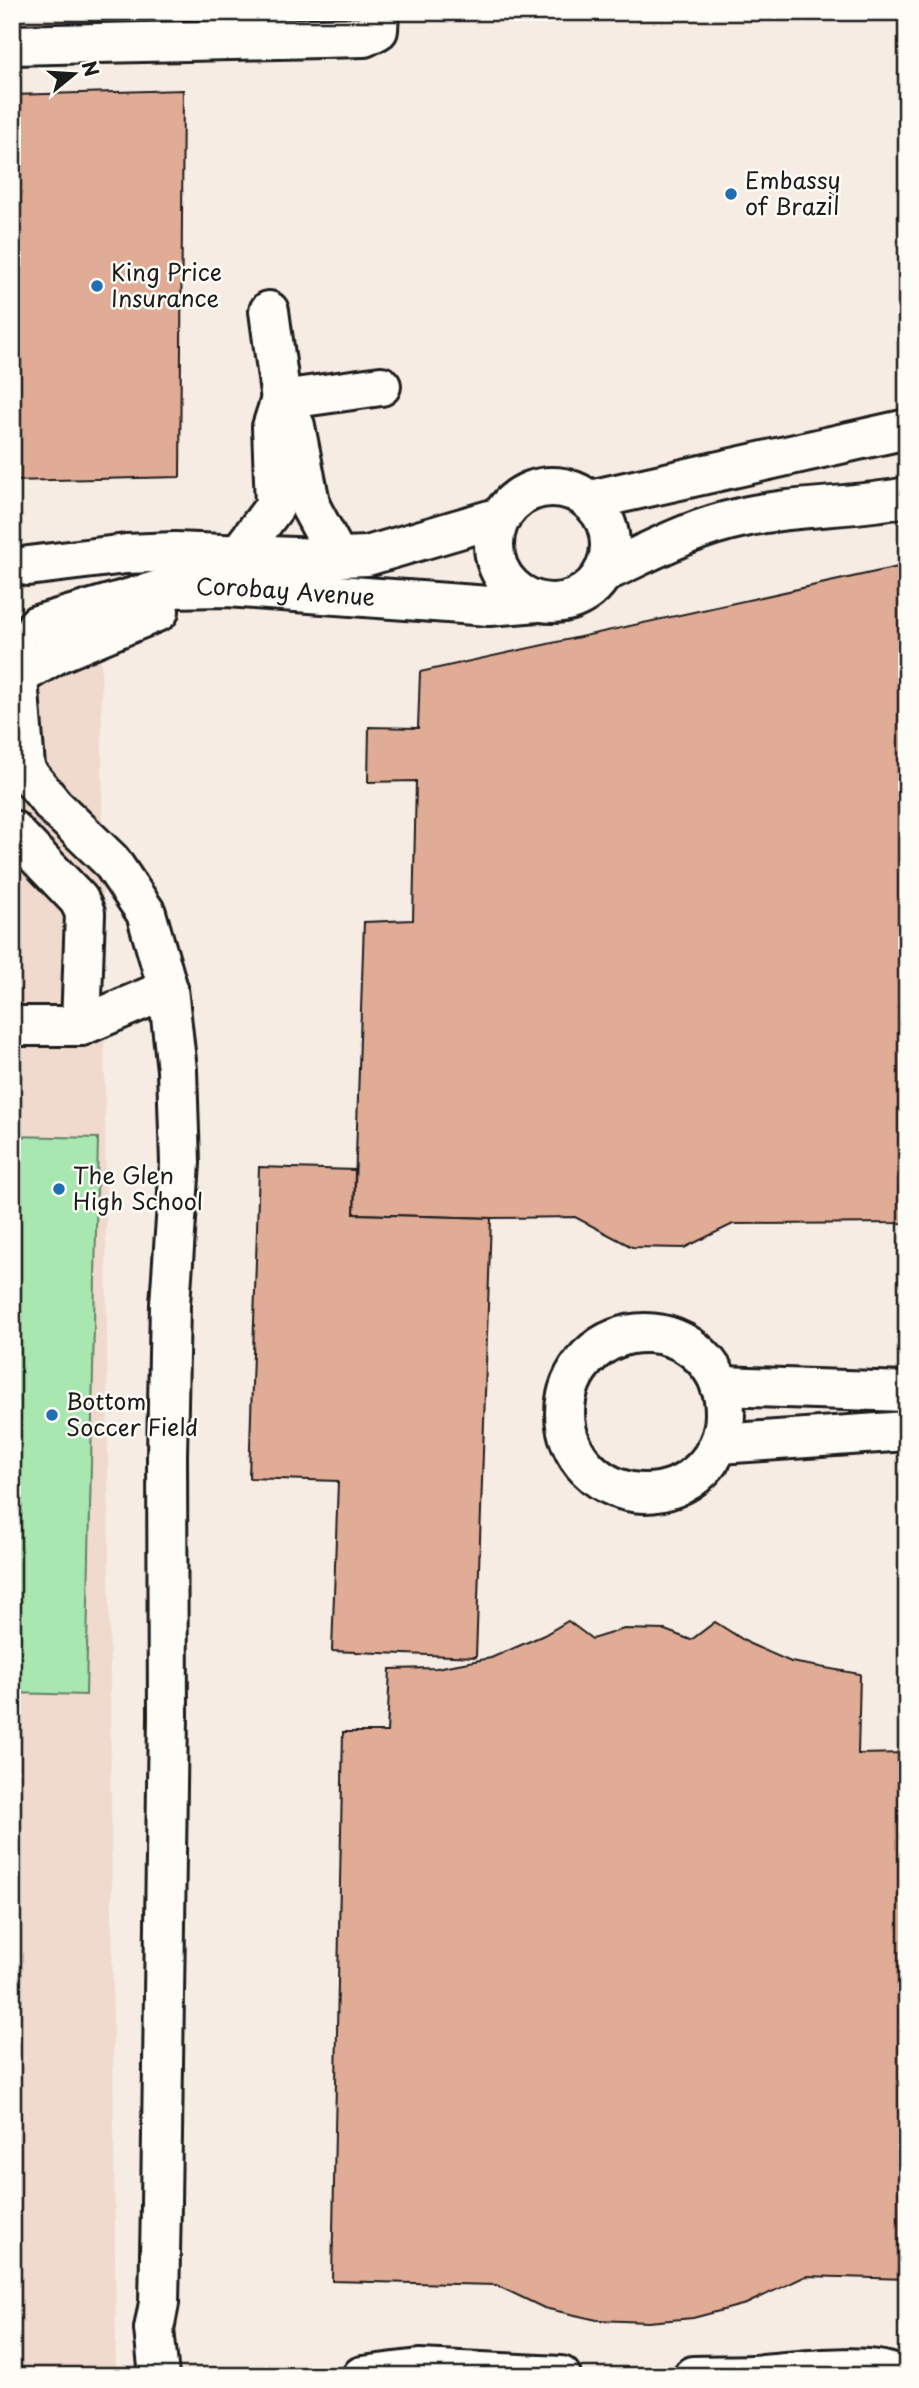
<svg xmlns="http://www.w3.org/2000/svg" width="919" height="2388" font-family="'Playpen Sans',sans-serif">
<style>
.built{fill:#f0d9cd}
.green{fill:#a8e7af;stroke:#628266;stroke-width:2}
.building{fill:#e1ac96;stroke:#1c1c1c;stroke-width:2}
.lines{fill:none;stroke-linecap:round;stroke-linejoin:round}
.minor-casing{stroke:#1c1c1c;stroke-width:44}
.minor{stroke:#fdfcf7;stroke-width:38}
.poi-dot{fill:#1f6fb2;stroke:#fdfcf7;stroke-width:2.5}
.labels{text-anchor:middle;stroke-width:5;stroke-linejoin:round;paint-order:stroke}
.poi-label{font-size:23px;fill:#1c1c1c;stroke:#fdfcf7;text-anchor:start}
.street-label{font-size:23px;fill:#1c1c1c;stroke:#fdfcf7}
</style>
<rect width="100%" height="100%" fill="#f7ece4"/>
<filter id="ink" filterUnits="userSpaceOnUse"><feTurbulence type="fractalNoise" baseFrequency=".0143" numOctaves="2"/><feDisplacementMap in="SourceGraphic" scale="14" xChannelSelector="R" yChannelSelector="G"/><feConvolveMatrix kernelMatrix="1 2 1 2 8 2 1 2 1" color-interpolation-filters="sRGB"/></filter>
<g filter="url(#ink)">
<path class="built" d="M101,650L116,2376H12V662Z"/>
<g class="green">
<path d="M12,1136L98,1138L86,1695L12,1693Z"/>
<path d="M12,2023L18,2376H12Z"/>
</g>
<g class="building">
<path d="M183,90L180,477L12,481V95Z"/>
<path d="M907,565V1223L733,1224L684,1248L632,1247L575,1217L491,1218L354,1214L364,922L413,920L416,781L368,782L369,727L418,728L420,672Z"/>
<path d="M259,1167L355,1170L354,1214L491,1218L476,1657L332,1651L338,1481L249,1478Z"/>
<path d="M568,1621L592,1639L624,1629L665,1630L691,1640L715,1622L750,1644L791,1662L860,1674L858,1754L907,1753V2279L806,2276L746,2304L693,2318L648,2322L597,2320L544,2308L496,2285L332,2281L343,1732H387L390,1669L436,1668L491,1658L544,1635Z"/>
</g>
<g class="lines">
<defs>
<g id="minor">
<path d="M12,45L364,37L378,30L379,12"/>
<path d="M269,311L281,400L295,426L311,508L338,558"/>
<path d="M281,400L381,386"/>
<circle cx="552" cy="545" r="58"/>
<path d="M590,500L907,429"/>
<path d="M239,554L275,506L272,427L280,402"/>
<path d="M28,566L126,554L175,552L319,558L367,556L500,517"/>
<path d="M605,572C649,552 692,528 740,518C795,505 852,508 907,497"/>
<path id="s1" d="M37,625L166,588L227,587L489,606L538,602"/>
<path d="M15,641L25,767"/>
<path d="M20,675L58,653L159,611"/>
<path d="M12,754L54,806L111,861L146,913L168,989L177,1070L180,1163L170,1304L167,1455L168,1716L161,2204L159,2303L154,2329L159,2376"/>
<path d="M12,830L79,900L85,913L81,1026"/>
<path d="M12,1026H81L168,989"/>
<circle cx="645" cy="1413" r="80"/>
<path d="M720,1386L907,1392"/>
<path d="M719,1444L907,1431"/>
<path d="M362,2376L419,2369L561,2376"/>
<path d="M693,2376C712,2375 732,2376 752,2375C783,2373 874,2360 897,2376"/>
</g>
</defs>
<use href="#minor" class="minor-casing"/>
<use href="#minor" class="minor"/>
</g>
</g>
<g class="poi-dot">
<circle cx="731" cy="194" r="7"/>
<circle cx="97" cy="286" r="7"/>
<circle cx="59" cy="1189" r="7"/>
<circle cx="52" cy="1415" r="7"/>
</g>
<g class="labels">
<g class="poi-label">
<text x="745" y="189">Embassy<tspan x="745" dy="26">of Brazil</tspan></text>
<text x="111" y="281">King Price<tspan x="111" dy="26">Insurance</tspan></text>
<text x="73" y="1184">The Glen<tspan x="73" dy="26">High School</tspan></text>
<text x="66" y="1410">Bottom<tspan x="66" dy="26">Soccer Field</tspan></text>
</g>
<g class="street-label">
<text dy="8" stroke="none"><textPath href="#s1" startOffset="254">Corobay Avenue</textPath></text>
</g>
</g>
<rect width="919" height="2388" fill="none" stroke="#fdfcf7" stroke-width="42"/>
<rect x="21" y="21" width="877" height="2346" fill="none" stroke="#1c1c1c" stroke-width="2.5" filter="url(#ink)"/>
<g transform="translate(74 74) rotate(72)" stroke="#fdfcf7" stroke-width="5" paint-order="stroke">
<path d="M0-5L12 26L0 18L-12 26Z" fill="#1c1c1c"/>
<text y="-10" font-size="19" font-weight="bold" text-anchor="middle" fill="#1c1c1c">N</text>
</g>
</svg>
